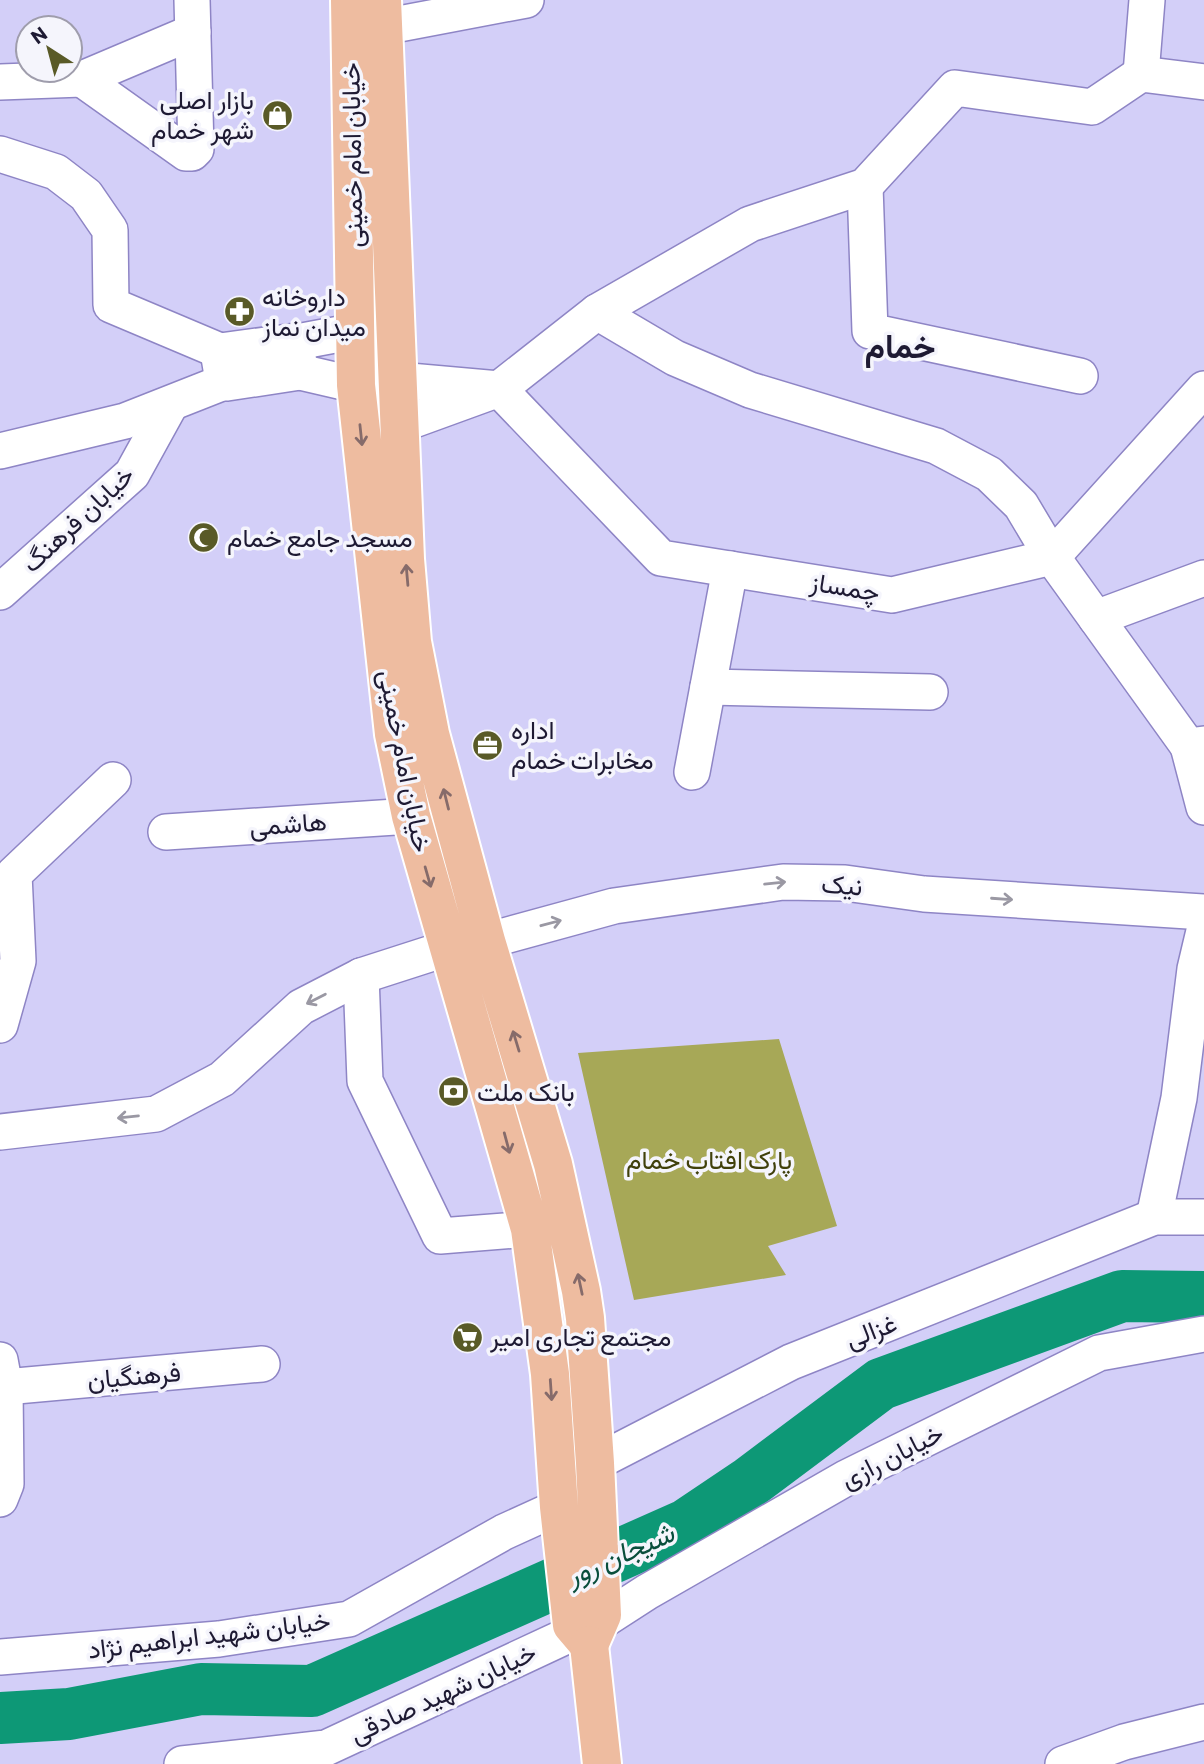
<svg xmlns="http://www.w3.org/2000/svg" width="1204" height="1764" font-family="Commissioner,Vazirmatn,sans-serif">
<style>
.park{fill:#a7a857}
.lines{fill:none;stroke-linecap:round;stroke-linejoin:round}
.river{stroke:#0d9876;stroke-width:52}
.minor-casing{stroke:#8e85c5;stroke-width:38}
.major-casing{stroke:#fff;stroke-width:42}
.minor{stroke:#fff;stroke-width:35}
.major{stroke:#eebca0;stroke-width:38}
.oneway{stroke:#866b6a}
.oneway2{stroke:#9a98a3}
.labels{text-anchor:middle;stroke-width:7;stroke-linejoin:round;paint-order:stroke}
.poi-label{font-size:26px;fill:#1e1a33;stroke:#f5f5fc;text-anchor:start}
.street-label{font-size:26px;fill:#1e1a33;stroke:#f5f5fc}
.park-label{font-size:26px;fill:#40400b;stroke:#f5f5fc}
.water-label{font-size:28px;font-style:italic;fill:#094e3c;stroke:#f5f5fc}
.district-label{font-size:33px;font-weight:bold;fill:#1e1a33;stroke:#f5f5fc}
</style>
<rect width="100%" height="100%" fill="#d3cff8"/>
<path class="park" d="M779,1039L837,1226L768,1246L786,1275L634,1300L578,1053Z"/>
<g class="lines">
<path class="river" d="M0,1718L69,1714L201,1689L312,1691L686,1525L750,1482L881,1384L1122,1296L1204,1297"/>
<defs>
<g id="minor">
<path d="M354,30L383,27L526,0"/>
<path d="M1141,74L1147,0"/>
<path d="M82,79L186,153H192L196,149L192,0"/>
<path d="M0,82L82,79L193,32"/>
<path d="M0,154L56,172L86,195L110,230L111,305L220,351"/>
<path d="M865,186L870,331L1080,376"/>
<path d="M597,312L675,358L750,390L936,446L989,474L1021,505L1052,557L1204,389"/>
<path d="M296,341L300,372L227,383L223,381L219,357L220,351Z"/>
<path d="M297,342L356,331"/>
<path d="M300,372L356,385"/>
<path d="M398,380L499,389L661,558L892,595L1052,557L1188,746L1204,744"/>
<path d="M400,425L499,389L597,312L750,224L865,186L955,88L1092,107L1141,74L1204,82"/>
<path d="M0,451L125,421L224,382"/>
<path d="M0,592L132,474L170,405"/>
<path d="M1096,618L1204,578"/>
<path d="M708,687L930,692"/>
<path d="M1188,746L1204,807"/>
<path d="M692,772L730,569"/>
<path d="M166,832L411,816"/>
<path d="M361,976L365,1081L440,1236L530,1229"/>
<path d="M0,1025L18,961L14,874L113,780"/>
<path d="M0,1132L156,1114L222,1079L301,1007L361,976L448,948L486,941L614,906L783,882L845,883L924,894L1204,912"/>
<path d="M1154,1217L1179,1098L1195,969L1204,931"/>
<path d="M0,1360L5,1387L6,1484L0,1499"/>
<path d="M5,1387L262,1364"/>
<path d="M595,1463L791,1362L1154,1217H1204"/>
<path d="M599,1623L647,1592L846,1478L1099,1353L1204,1334"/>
<path d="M0,1657L219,1639L349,1619L504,1532L559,1507"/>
<path d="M182,1764L326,1748L577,1631"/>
<path d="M1063,1764L1124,1742L1204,1722"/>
</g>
<g id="major">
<path d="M350,0L356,385L394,734L411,816L530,1229L550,1374L559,1507L572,1625L589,1645L602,1615L595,1463L585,1318L581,1291L553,1164L486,941L430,734L412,642L405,559L382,0"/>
<path d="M589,1645L602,1764"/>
</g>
</defs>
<use href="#minor" class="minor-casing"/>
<use href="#major" class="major-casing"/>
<use href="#minor" class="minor"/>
<use href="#major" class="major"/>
</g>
<defs><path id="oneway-shaft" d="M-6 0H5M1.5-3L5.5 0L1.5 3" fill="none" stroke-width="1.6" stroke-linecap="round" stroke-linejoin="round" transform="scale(1.75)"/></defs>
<g class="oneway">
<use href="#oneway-shaft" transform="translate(361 435) rotate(84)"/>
<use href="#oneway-shaft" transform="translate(407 575) rotate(-95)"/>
<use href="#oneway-shaft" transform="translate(446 799) rotate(-104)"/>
<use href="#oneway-shaft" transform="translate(428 877) rotate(74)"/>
<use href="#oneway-shaft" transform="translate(516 1041) rotate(-107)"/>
<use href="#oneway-shaft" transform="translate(507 1143) rotate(75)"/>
<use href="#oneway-shaft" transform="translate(580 1284) rotate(-102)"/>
<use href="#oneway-shaft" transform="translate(551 1390) rotate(86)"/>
</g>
<g class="oneway2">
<use href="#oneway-shaft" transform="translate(775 883) rotate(-6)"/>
<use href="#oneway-shaft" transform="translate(1002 899) rotate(4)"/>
<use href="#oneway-shaft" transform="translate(551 923) rotate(-15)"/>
<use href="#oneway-shaft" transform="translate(316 999) rotate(153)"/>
<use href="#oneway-shaft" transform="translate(128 1117) rotate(174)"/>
</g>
<defs>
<symbol id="shop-disc" viewBox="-11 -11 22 22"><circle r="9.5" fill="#595a27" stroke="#f5f5fc"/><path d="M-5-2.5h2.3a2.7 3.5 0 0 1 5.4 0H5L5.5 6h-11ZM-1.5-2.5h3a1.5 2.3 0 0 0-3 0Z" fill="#fff"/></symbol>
<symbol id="pharmacy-disc" viewBox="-11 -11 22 22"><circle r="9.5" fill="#595a27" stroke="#f5f5fc"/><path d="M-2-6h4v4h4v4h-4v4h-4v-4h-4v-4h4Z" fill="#fff"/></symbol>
<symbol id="mosque-disc" viewBox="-11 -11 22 22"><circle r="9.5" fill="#595a27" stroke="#f5f5fc"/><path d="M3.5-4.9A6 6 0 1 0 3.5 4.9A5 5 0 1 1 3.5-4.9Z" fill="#fff"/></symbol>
<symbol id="office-disc" viewBox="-11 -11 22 22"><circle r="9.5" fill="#595a27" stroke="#f5f5fc"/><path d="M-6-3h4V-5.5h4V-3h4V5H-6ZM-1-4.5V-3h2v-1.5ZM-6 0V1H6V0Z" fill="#fff"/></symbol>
<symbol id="bank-disc" viewBox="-11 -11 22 22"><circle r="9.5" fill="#595a27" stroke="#f5f5fc"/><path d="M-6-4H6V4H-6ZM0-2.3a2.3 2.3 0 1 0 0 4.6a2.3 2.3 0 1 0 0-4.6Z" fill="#fff"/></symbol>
<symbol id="supermarket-disc" viewBox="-11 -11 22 22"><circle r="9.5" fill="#595a27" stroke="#f5f5fc"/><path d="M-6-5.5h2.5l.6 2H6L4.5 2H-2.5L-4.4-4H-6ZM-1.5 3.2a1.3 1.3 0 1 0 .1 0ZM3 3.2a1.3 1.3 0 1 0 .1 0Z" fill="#fff"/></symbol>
</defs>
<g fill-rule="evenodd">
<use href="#shop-disc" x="260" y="98" width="35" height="35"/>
<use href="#pharmacy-disc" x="222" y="294" width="35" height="35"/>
<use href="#mosque-disc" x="186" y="520" width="35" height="35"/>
<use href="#office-disc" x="470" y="728" width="35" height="35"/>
<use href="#bank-disc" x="436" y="1074" width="35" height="35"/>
<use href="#supermarket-disc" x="450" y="1320" width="35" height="35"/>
</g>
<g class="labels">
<g class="poi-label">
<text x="254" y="109" text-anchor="end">بازار اصلی<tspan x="254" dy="30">شهر خمام</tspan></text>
<text x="262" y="306">داروخانه<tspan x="262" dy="30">میدان نماز</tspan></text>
<text x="227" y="547">مسجد جامع خمام</text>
<text x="511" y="739">اداره<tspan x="511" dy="30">مخابرات خمام</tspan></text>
<text x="477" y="1101">بانک ملت</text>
<text x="490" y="1346">مجتمع تجاری امیر</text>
</g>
<g class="street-label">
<text transform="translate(352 155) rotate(-91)" y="9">خیابان امام خمینی</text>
<text transform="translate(78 519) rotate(-43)" y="9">خیابان فرهنگ</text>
<text transform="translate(845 587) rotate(9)" y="9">چمساز</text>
<text transform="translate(405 761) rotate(79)" y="9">خیابان امام خمینی</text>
<text transform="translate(288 824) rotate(-4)" y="9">هاشمی</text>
<text transform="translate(842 885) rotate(4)" y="9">نیک</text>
<text transform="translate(871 1331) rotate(-21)" y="9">غزالی</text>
<text transform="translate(134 1376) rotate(-5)" y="9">فرهنگیان</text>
<text transform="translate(892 1456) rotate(-27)" y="9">خیابان رازی</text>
<text transform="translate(209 1635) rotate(-7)" y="9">خیابان شهید ابراهیم نژاد</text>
<text transform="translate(443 1693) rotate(-25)" y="9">خیابان شهید صادقی</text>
</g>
<g class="park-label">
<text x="709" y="1169">پارک افتاب خمام</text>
</g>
<g class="water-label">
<text transform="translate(620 1554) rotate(-24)" y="10">شیجان رور</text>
</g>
<g class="district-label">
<text x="900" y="358">خمام</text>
</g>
</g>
<g transform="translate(49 49) rotate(324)"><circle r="33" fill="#f5f5fc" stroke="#9f9dac" stroke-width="2"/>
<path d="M0-5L12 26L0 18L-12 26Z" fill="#595a27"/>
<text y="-10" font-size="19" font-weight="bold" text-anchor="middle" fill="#1e1a33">N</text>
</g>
</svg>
